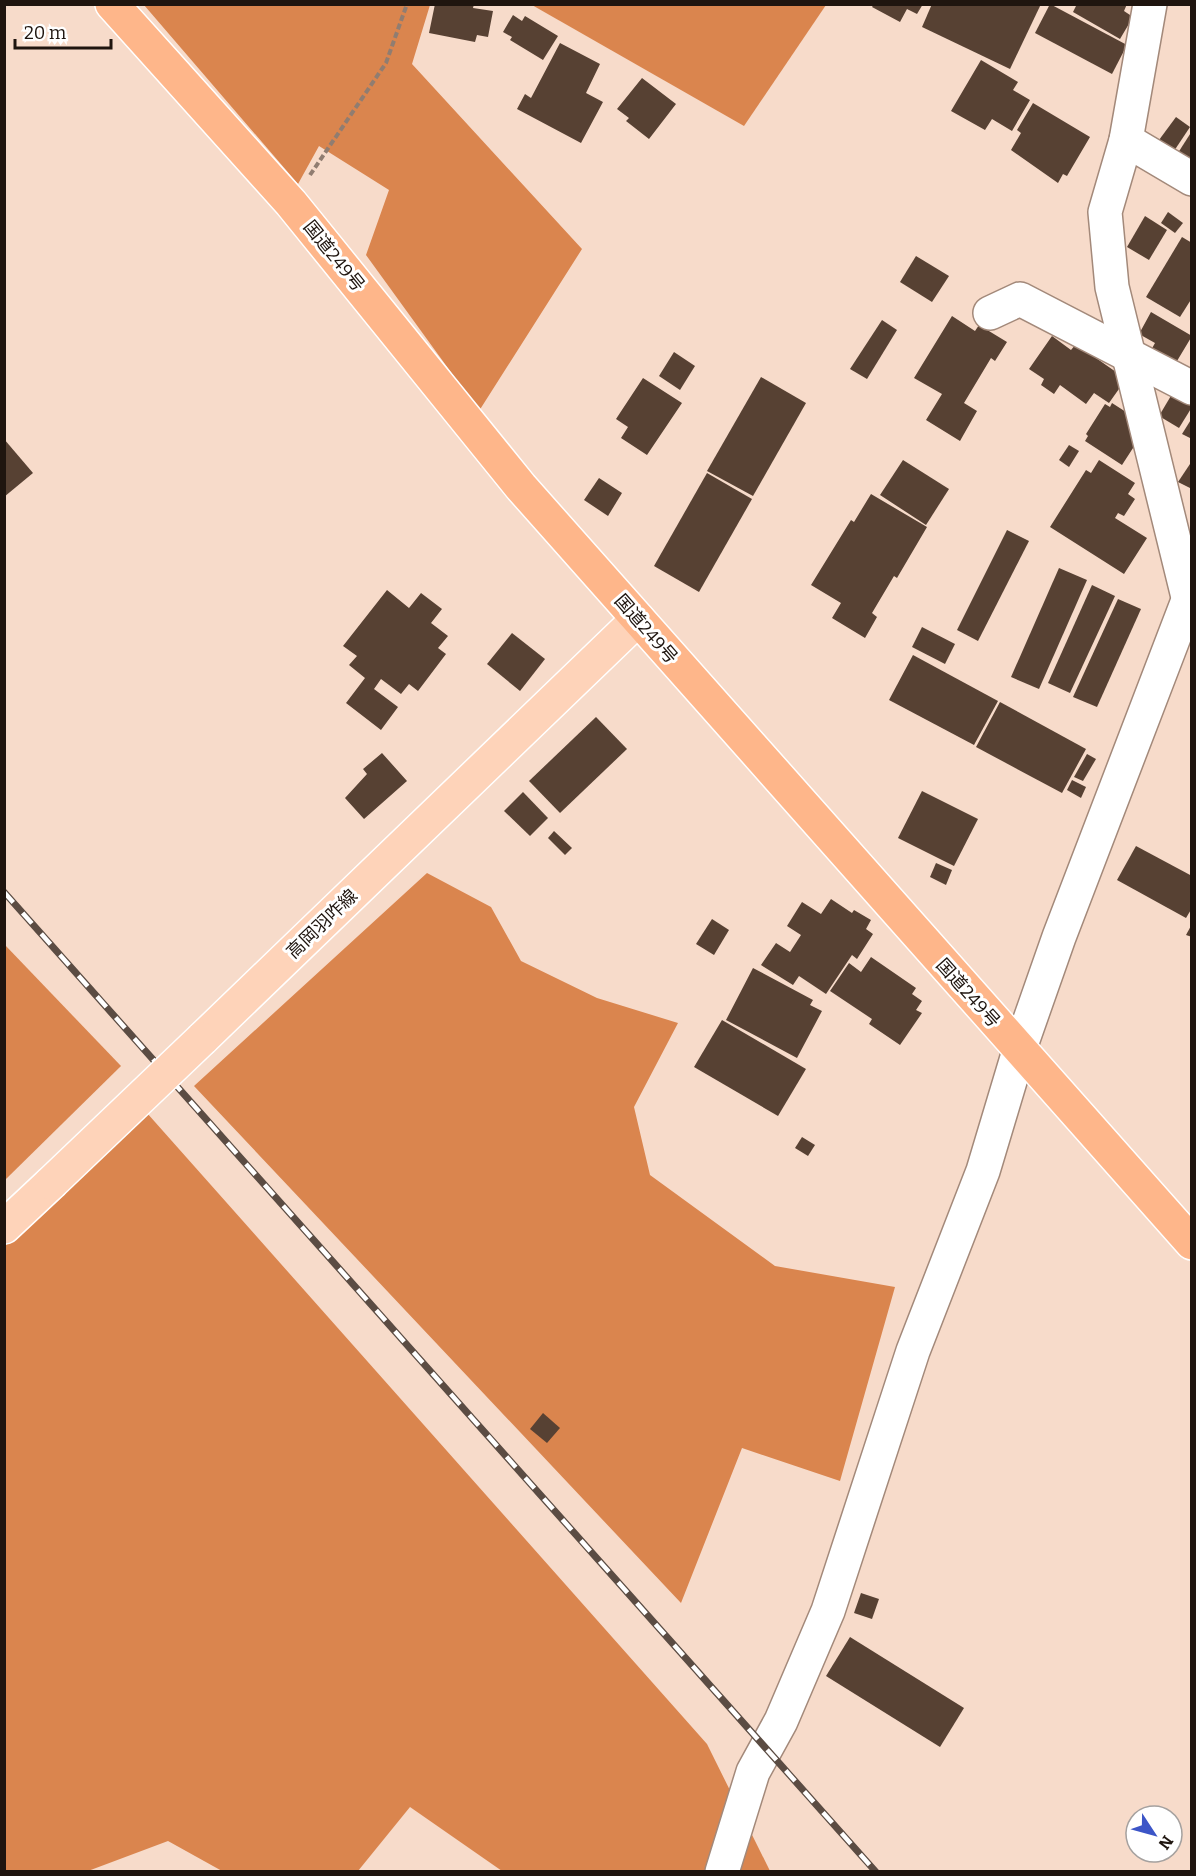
<svg xmlns="http://www.w3.org/2000/svg" width="1196" height="1876" font-family="Bitter,'Noto Sans JP',serif">
<style>
.forest{fill:#da854e}
.building{fill:#574133}
.lines{fill:none;stroke-linecap:round;stroke-linejoin:round}
.minor-casing{stroke:#a3897a;stroke-width:36}
.major-casing{stroke:#fff;stroke-width:36}
.highway-casing{stroke:#fff;stroke-width:36}
.path{stroke:#907d71;stroke-width:4;stroke-dasharray:6 3;stroke-linecap:butt}
.minor{stroke:#fff;stroke-width:33}
.major{stroke:#fed3b9;stroke-width:33}
.highway{stroke:#feb68a;stroke-width:33}
.rail-casing{stroke:#5b4c43;stroke-width:7}
.rail{stroke:#fff;stroke-width:4.5;stroke-dasharray:14;stroke-linecap:butt}
.major-bridge-casing{stroke:#fff;stroke-width:36;stroke-linecap:butt}
.major-bridge{stroke:#fed3b9;stroke-width:33}
.labels{text-anchor:middle;stroke-width:6;stroke-linejoin:round;paint-order:stroke}
.street-label{font-size:18px;fill:#1f150f;stroke:#fff}
</style>
<rect width="100%" height="100%" fill="#f7dbca"/>
<g class="forest">
<path d="M144,5H430L412,64L582,249L479,411L366,255L389,190L319,146L298,184Z"/>
<path d="M532,5H826L744,126Z"/>
<path d="M427,873L491,907L521,961L597,998L678,1023L634,1107L650,1175L775,1266L895,1287L840,1481L742,1448L681,1603L194,1086Z"/>
<path d="M5,945L121,1066L5,1180Z"/>
<path d="M147,1113L707,1744L770,1871H502L410,1807L358,1871H222L168,1841L88,1871L5,1872V1246Z"/>
</g>
<g class="building">
<path d="M435,4H474L473,8L493,11L488,37L477,35L475,42L429,33Z"/>
<path d="M874,4H923L917,14L907,9L900,22L872,7Z"/>
<path d="M932,4H1041L1010,69L922,27Z"/>
<path d="M1050,4L1127,45L1112,74L1035,33Z"/>
<path d="M1077,4H1127L1124,11L1133,17L1120,39L1073,12Z"/>
<path d="M513,15L522,21L525,16L558,36L543,60L510,40L512,37L503,32Z"/>
<path d="M560,43L600,64L586,93L603,102L581,143L517,109L525,94L531,98Z"/>
<path d="M981,60L1018,82L1013,90L1030,100L1012,131L992,119L985,130L951,111Z"/>
<path d="M642,78L676,104L649,139L626,121L629,118L617,109Z"/>
<path d="M1033,103L1090,137L1067,176L1063,174L1058,183L1011,150L1021,133L1017,130Z"/>
<path d="M1176,117L1190,127L1174,151L1159,140Z"/>
<path d="M1192,131V165L1176,156Z"/>
<path d="M1168,212L1183,223L1175,233L1161,223Z"/>
<path d="M1145,216L1167,230L1149,260L1127,247Z"/>
<path d="M1182,237L1192,243V298L1180,317L1146,297Z"/>
<path d="M916,256L949,276L932,302L900,282Z"/>
<path d="M1151,312L1192,336L1174,366L1150,352L1155,343L1139,334Z"/>
<path d="M952,316L975,331L979,325L1007,342L995,361L991,358L964,403L977,411L960,441L926,420L942,394L914,378Z"/>
<path d="M882,320L897,330L867,379L850,369Z"/>
<path d="M1052,336L1071,350L1076,344L1126,379L1109,403L1094,393L1086,404L1060,385L1054,394L1041,385L1044,379L1029,369Z"/>
<path d="M674,352L695,366L680,390L659,376Z"/>
<path d="M761,377L806,403L753,496L707,471Z"/>
<path d="M643,378L682,403L647,455L621,438L628,427L616,419Z"/>
<path d="M1175,389L1192,399V407L1179,428L1159,416Z"/>
<path d="M1112,403L1140,421L1144,431L1122,465L1085,441L1088,436L1086,434L1105,404L1110,407Z"/>
<path d="M1192,418V439L1182,434Z"/>
<path d="M4,439L33,473L4,497Z"/>
<path d="M1069,445L1079,451L1069,467L1059,460Z"/>
<path d="M903,460L949,489L926,525L880,495Z"/>
<path d="M1099,460L1135,483L1128,494L1135,499L1124,516L1118,513L1115,518L1147,538L1124,574L1050,527L1086,470L1091,473Z"/>
<path d="M1192,461V489L1178,482Z"/>
<path d="M707,473L752,499L699,592L654,566Z"/>
<path d="M599,478L622,493L608,516L584,500Z"/>
<path d="M871,494L927,527L897,578L894,576L872,613L877,617L865,638L832,618L841,603L811,585L851,520L854,522Z"/>
<path d="M1007,530L1029,541L978,641L957,630Z"/>
<path d="M1059,568L1087,580L1039,689L1011,677Z"/>
<path d="M1092,585L1115,596L1070,693L1048,683Z"/>
<path d="M387,590L409,608L421,593L442,609L431,623L448,636L438,648L446,654L418,691L409,684L401,694L381,679L374,689L398,707L381,730L346,703L365,678L349,665L357,656L343,646Z"/>
<path d="M1118,599L1141,609L1097,707L1073,697Z"/>
<path d="M922,627L955,644L945,664L912,647Z"/>
<path d="M512,633L545,659L520,691L487,664Z"/>
<path d="M913,655L998,701L974,745L889,700Z"/>
<path d="M1000,702L1086,749L1062,793L976,747Z"/>
<path d="M596,717L627,749L560,813L529,781Z"/>
<path d="M382,753L407,781L364,819L345,798L367,774L363,769Z"/>
<path d="M1087,754L1096,759L1083,781L1074,777Z"/>
<path d="M1072,780L1086,787L1081,798L1067,790Z"/>
<path d="M922,791L978,819L954,866L898,838Z"/>
<path d="M523,792L548,818L530,836L504,811Z"/>
<path d="M554,831L572,848L565,855L548,838Z"/>
<path d="M1136,846L1192,876V908L1186,918L1117,880Z"/>
<path d="M936,863L952,870L946,885L930,877Z"/>
<path d="M831,899L852,913L854,910L871,920L866,929L873,934L857,959L852,955L826,994L799,976L793,985L761,965L776,943L790,952L801,935L787,926L802,902L821,914Z"/>
<path d="M712,919L729,930L714,955L696,944Z"/>
<path d="M1192,924V937L1186,935Z"/>
<path d="M871,957L916,988L912,994L922,1001L916,1010L922,1013L900,1045L869,1024L872,1019L830,991L849,963L861,972Z"/>
<path d="M753,968L813,1000L810,1005L822,1011L797,1058L726,1020Z"/>
<path d="M722,1020L806,1069L778,1116L694,1067Z"/>
<path d="M802,1137L815,1145L808,1156L795,1148Z"/>
<path d="M543,1413L560,1428L547,1443L530,1429Z"/>
<path d="M861,1593L879,1599L872,1619L854,1613Z"/>
<path d="M850,1637L964,1708L940,1747L826,1676Z"/>
</g>
<g class="lines">
<defs>
<g id="minor">
<path d="M1150,4L1126,140L1105,212L1112,287L1188,597"/>
<path d="M1126,140L1192,179"/>
<path d="M990,313L1020,299L1192,388"/>
<path d="M722,1872L753,1772L781,1721L828,1611L913,1351L983,1171L1019,1051L1059,937L1192,590"/>
</g>
<g id="major">
<path d="M202,1039L638,619"/>
<path d="M4,1227L51,1183"/>
</g>
<path id="highway" d="M112,4L291,203L521,487L1192,1243"/>
</defs>
<use href="#minor" class="minor-casing"/>
<use href="#major" class="major-casing"/>
<use href="#highway" class="highway-casing"/>
<path class="path" d="M310,175L386,63L407,4"/>
<use href="#minor" class="minor"/>
<use href="#major" class="major"/>
<use href="#highway" class="highway"/>
<defs>
<path id="rail" d="M4,892L876,1872"/>
</defs>
<use href="#rail" class="rail-casing"/>
<use href="#rail" class="rail"/>
<defs>
<path id="major-bridge" d="M51,1183L202,1039"/>
</defs>
<use href="#major-bridge" class="major-bridge-casing"/>
<use href="#major-bridge" class="major-bridge"/>
</g>
<g class="labels">
<g class="street-label">
<text transform="translate(334 256) rotate(51)" y="6">国道249号</text>
<text transform="translate(646 629) rotate(49)" y="6">国道249号</text>
<text transform="translate(322 924) rotate(-44)" y="6">高岡羽咋線</text>
<text transform="translate(968 993) rotate(48)" y="6">国道249号</text>
</g>
</g>
<rect width="1196" height="1876" fill="none" stroke="#1f150f" stroke-width="12"/>
<g transform="translate(1154 1834) rotate(126)"><circle r="28" fill="#ffffff" stroke="#a5a19f" stroke-width="1.5"/>
<path d="M0-4.5L10 22L0 15L-10 22Z" fill="#3c55c7"/>
<text y="-9" font-size="16" font-weight="bold" text-anchor="middle" fill="#1f150f">N</text>
</g>
<path d="M15 39v9h96v-9" fill="none" stroke="#1f150f" stroke-width="3"/>
<text x="24" y="39" font-size="18" fill="#1f150f" stroke="#ffffff" stroke-width="4.5" paint-order="stroke">20 m</text>
</svg>
